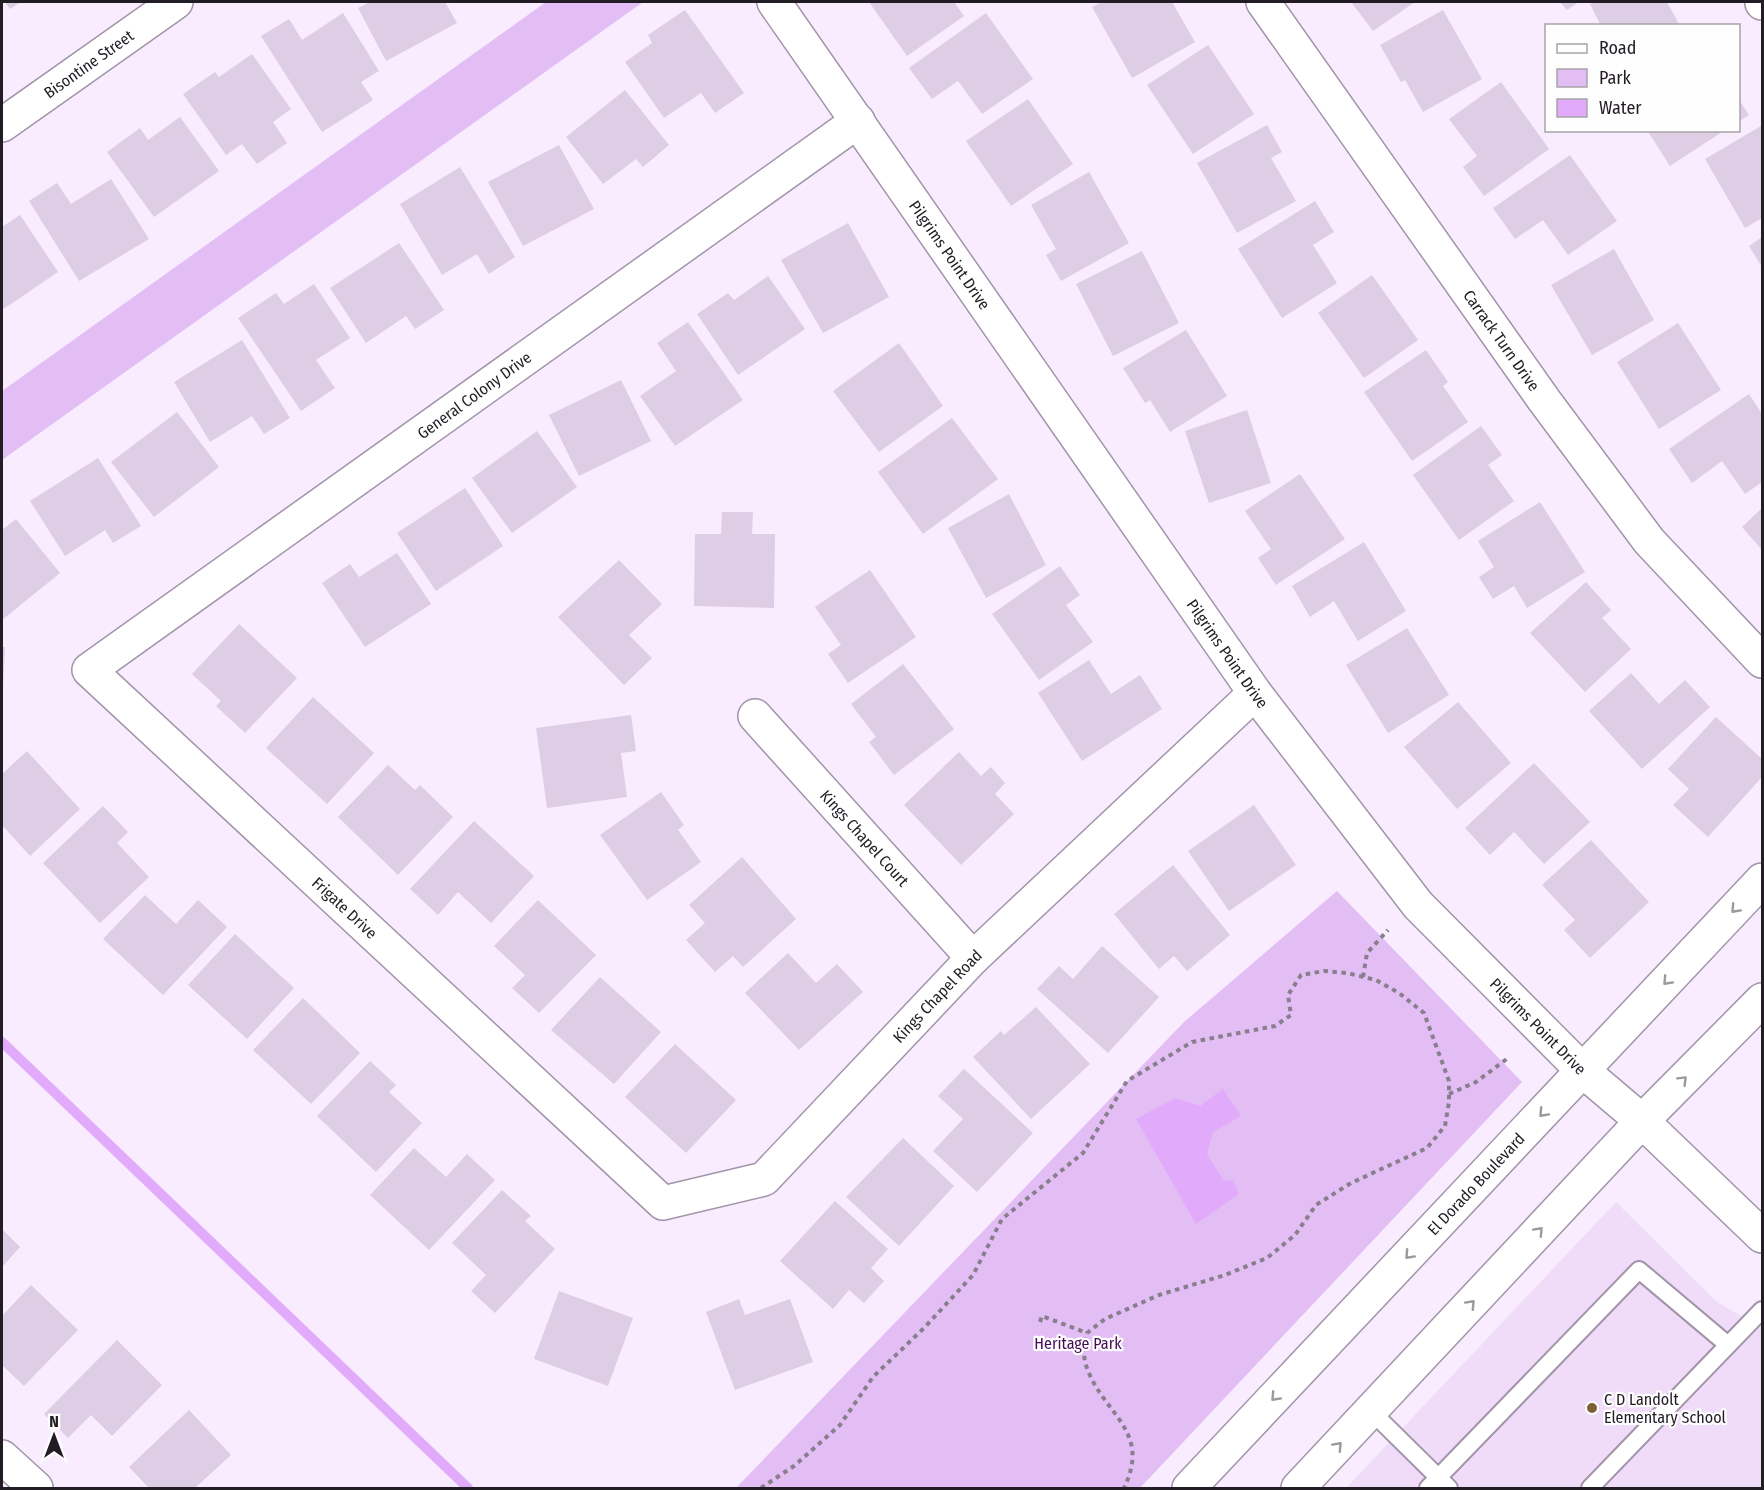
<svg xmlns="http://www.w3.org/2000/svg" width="1764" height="1490" font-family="'Fira Sans Condensed',sans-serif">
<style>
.built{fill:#f0dcf9}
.green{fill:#e3bef5}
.water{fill:#e2aafb}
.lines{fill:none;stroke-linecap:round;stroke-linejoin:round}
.stream{stroke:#e2aafb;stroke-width:10}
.building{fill:#ddcee5}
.lane-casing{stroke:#a294a9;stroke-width:20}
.street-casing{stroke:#a294a9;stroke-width:36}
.secondary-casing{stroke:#a294a9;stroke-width:36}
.path{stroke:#887f8c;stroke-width:4;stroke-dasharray:4.5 4.5;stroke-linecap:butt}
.lane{stroke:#fff;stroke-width:16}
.street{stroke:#fff;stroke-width:33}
.secondary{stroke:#fff;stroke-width:33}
.oneway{stroke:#9c999c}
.poi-dot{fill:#7c5f33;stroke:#fefefe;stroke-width:2}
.labels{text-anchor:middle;stroke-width:4.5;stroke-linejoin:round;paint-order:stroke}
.street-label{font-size:16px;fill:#221c24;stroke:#fefefe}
.park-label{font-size:16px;fill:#430e56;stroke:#fefefe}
.poi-label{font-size:16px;fill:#221c24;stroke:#fefefe;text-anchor:start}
</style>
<rect width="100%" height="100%" fill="#f8ecfe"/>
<path class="built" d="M1616,1202L1717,1302L1762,1328V1488H1346Z"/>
<g class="green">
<path d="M546,2H643L2,460V391Z"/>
<path d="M1337,891L1522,1082L1140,1488H736L1184,1022Z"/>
</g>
<path class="water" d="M1223,1089L1241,1116L1213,1132L1207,1154L1224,1181L1233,1180L1239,1194L1196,1224L1136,1119L1175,1098L1200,1106Z"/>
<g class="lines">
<path class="stream" d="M2,1042L468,1488"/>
</g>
<g class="building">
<path d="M5,2H21L10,9Z"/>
<path d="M370,2H445L457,23L386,61L358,8Z"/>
<path d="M869,2H954L964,16L907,56Z"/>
<path d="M1102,2H1172L1195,42L1132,78L1092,7Z"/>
<path d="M1351,2H1415L1373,31Z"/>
<path d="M1560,2H1579L1567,10Z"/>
<path d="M1595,2H1667L1680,26H1601L1590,4Z"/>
<path d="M685,10L744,93L715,113L701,93L664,118L625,62L652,43L648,35Z"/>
<path d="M1443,10L1482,79L1423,112L1405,80L1401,82L1380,45Z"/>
<path d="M343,13L379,71L361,82L373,100L322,132L261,36L289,19L302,40Z"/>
<path d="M986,13L1033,79L982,114L958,81L932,99L909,68Z"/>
<path d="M1208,45L1254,114L1193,154L1147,85Z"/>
<path d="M252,54L291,109L273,122L287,143L257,164L242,144L226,155L183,94L215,72L219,77Z"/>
<path d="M1501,82L1549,149L1484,196L1463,167L1477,156L1449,119Z"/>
<path d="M625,90L669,145L643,167L636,159L603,184L566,137Z"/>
<path d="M1738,98L1749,115L1738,122Z"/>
<path d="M1028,99L1073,164L1011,206L966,141Z"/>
<path d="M180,117L219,171L154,217L107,152L140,128L148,140Z"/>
<path d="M1267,125L1282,152L1271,158L1296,201L1237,233L1197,163Z"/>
<path d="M1761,126L1762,218L1745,228L1705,159Z"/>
<path d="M1647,130H1725L1670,166Z"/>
<path d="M559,145L594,209L523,246L488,182Z"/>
<path d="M1570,155L1617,221L1568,255L1543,220L1515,239L1493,208Z"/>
<path d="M460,167L515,257L489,274L477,254L442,275L400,204Z"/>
<path d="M1089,172L1129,243L1061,281L1046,255L1056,249L1031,205Z"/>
<path d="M111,179L149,239L79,281L29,201L57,183L71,204Z"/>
<path d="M1315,201L1334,232L1313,245L1337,283L1282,318L1238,249Z"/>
<path d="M20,215L58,272L2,310V227Z"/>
<path d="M848,223L889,297L823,333L781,260Z"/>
<path d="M1762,237V267L1749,246Z"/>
<path d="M399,243L444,310L415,329L406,316L366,343L330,288Z"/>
<path d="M1614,249L1654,320L1592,355L1551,285Z"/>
<path d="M1142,251L1179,323L1113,356L1076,284Z"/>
<path d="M1372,275L1418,340L1364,378L1318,313Z"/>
<path d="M768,276L805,329L738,375L697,314L728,293L734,300Z"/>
<path d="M314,284L350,338L316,360L335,388L301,411L238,318L276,293L284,304Z"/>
<path d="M688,322L743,400L675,446L640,396L676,371L657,343Z"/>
<path d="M1678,323L1721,390L1659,429L1617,362Z"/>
<path d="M1186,330L1227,396L1170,432L1150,400L1145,403L1123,368Z"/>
<path d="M242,340L290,418L264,434L252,416L210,442L174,382Z"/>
<path d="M899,343L943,406L879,452L833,391Z"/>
<path d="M1426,350L1448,382L1443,386L1468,422L1412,461L1364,392Z"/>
<path d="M621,380L651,441L579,476L549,415Z"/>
<path d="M1749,394L1762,414V482L1745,494L1722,461L1692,483L1669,449Z"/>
<path d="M1247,410L1271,483L1209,503L1185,431Z"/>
<path d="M177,412L219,467L154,517L111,462Z"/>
<path d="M952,418L998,479L923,534L878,472Z"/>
<path d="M1481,426L1502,455L1488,465L1514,501L1459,540L1413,475Z"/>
<path d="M537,431L577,487L512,533L472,478Z"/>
<path d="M98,458L141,526L113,543L105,530L65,556L30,501Z"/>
<path d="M1300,474L1345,539L1276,585L1258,558L1271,549L1245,511Z"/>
<path d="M465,488L503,546L436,591L397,533Z"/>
<path d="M1009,494L1046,565L986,598L948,528Z"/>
<path d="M1540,502L1585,572L1527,608L1514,586L1493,599L1479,577L1494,567L1478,541Z"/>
<path d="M1762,508V550L1742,527Z"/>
<path d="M722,512H753L752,534H775L774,608L694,606L695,534H721Z"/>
<path d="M16,519L60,573L2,620V530Z"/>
<path d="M1364,542L1406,611L1358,641L1334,601L1310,617L1292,586Z"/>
<path d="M397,553L431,604L365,647L322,583L350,564L359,577Z"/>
<path d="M619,560L662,604L629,635L652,658L624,685L558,617Z"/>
<path d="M1060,566L1080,595L1066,605L1093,642L1039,680L992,614Z"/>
<path d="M870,570L916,637L848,683L828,654L841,645L815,607Z"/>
<path d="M1586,582L1611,610L1602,618L1631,649L1585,692L1530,633Z"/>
<path d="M239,624L297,678L245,733L216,706L221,701L192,674Z"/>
<path d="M1407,628L1449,695L1388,733L1346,665Z"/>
<path d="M2,647H5L3,688H2Z"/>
<path d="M1089,660L1111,694L1140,675L1162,709L1082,761L1038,693Z"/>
<path d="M903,664L954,729L894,775L869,742L876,737L851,704Z"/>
<path d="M1631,673L1659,704L1685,680L1710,707L1642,769L1589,711Z"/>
<path d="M313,697L374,753L327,804L266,748Z"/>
<path d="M1458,702L1511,763L1457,809L1404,747Z"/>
<path d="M631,715L636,751L621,753L627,797L547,808L536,728Z"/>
<path d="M1716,717L1762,759V777L1708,837L1673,805L1689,789L1668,769Z"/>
<path d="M27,751L80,809L30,856L2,825V774Z"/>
<path d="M959,752L981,776L991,767L1005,783L995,794L1014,814L961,865L904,805Z"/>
<path d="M1534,763L1590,822L1544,864L1514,832L1490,855L1465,828Z"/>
<path d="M388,765L415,790L420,785L453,817L398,875L338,817Z"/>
<path d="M661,792L684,825L678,830L701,862L647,900L600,835Z"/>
<path d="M1254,805L1296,865L1229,911L1188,851Z"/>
<path d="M103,806L128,832L117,843L149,877L100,923L43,863Z"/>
<path d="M474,821L534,876L491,923L458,892L438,915L410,889Z"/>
<path d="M1591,840L1649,902L1590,958L1564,930L1575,920L1542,885Z"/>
<path d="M742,857L796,919L743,967L733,956L715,972L686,940L705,923L689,905Z"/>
<path d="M1173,865L1230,935L1187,971L1174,956L1159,969L1114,914Z"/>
<path d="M145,895L176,924L198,900L227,927L163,995L103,939Z"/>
<path d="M538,900L596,955L539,1013L512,988L525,975L494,946Z"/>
<path d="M235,934L294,988L247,1039L188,985Z"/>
<path d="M1102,946L1159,997L1108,1053L1037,989L1059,966L1073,979Z"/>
<path d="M788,953L816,983L837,964L863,992L799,1050L745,993Z"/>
<path d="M600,977L661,1032L614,1084L551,1030Z"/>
<path d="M303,998L360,1053L311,1104L253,1050Z"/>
<path d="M1036,1007L1090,1064L1031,1119L973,1057L1001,1031L1004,1035Z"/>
<path d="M675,1044L736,1100L686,1153L625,1097Z"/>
<path d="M370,1061L396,1085L389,1092L422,1123L376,1172L317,1116Z"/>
<path d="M964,1069L1033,1133L977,1192L933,1151L963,1119L938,1096Z"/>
<path d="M903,1138L954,1186L899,1246L846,1197Z"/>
<path d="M414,1148L446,1177L467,1154L495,1180L429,1250L370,1195Z"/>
<path d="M502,1190L531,1216L525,1221L555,1249L495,1313L471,1291L486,1275L452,1243Z"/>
<path d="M835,1201L888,1249L871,1268L884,1281L864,1303L849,1290L833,1309L780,1261Z"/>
<path d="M2,1229L20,1247L2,1267Z"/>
<path d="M31,1285L78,1330L24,1386L2,1365V1316Z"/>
<path d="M559,1291L633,1318L608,1386L534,1359Z"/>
<path d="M739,1299L745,1315L790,1299L813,1362L735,1390L706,1312Z"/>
<path d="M117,1340L162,1385L112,1436L91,1415L68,1438L44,1414Z"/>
<path d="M189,1410L231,1455L195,1488H149L129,1467Z"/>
</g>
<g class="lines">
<defs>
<g id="lane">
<path d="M1371,1411L1449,1488"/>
<path d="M1428,1488L1639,1270L1728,1345"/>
<path d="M1590,1488L1762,1310"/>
</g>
<g id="street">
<path id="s1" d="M774,2L1255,693L1418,905L1583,1071"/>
<path id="s2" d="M1263,2L1544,400L1649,541L1762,661"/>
<path d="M1762,2V3"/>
<path id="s3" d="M858,121L89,670L663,1203L764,1179L973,958L1255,693"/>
<path id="s4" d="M2,125L176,2"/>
<path id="s5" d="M755,716L973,958"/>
<path d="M2,1457L36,1488"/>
</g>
<g id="secondary">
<path d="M1583,1071L1642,1121L1762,1236"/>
<path id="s6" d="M1189,1488L1762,880"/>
<path d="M1298,1488L1642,1121L1762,1000"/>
</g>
</defs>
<use href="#lane" class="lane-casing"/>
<use href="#street" class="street-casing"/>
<use href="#secondary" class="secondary-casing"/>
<g class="path">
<path d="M1363,977L1367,953L1388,930"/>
<path d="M1449,1094L1476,1082L1508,1058"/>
<path d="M1040,1322L1042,1316L1087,1333"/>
<path d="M761,1488L794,1466L840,1425L873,1377L925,1327L973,1275L1002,1219L1083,1153L1127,1081L1192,1042L1275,1026L1291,1015L1288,995L1301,975L1324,971L1347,973L1376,980L1399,993L1424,1013L1449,1081V1102L1445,1126L1427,1148L1351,1183L1316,1205L1295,1235L1267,1258L1225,1275L1159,1295L1105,1319L1087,1333C1086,1342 1083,1354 1085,1362C1100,1414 1153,1428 1124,1488"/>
</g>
<use href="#lane" class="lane"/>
<use href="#street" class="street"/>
<use href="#secondary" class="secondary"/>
</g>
<defs><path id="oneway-chevron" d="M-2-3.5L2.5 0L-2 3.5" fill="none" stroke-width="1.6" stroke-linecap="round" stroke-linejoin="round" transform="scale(1.5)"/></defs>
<g class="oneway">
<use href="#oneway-chevron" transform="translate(1735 909) rotate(133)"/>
<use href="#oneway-chevron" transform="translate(1667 981) rotate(133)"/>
<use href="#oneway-chevron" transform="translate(1683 1080) rotate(-45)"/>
<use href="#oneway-chevron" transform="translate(1543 1113) rotate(133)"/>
<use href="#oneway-chevron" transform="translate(1539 1231) rotate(-47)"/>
<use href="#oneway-chevron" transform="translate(1409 1255) rotate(133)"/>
<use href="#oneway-chevron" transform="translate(1471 1304) rotate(-47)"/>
<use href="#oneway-chevron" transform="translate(1275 1397) rotate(133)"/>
<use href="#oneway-chevron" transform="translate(1338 1446) rotate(-47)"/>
</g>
<circle class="poi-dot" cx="1592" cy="1408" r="6"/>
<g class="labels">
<g class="street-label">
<text dy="6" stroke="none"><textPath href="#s4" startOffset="106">Bisontine Street</textPath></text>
<text dy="6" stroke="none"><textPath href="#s1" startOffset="308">Pilgrims Point Drive</textPath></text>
<text dy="6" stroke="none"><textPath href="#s2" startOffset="414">Carrack Turn Drive</textPath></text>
<text transform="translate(474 395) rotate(-36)" y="6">General Colony Drive</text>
<text dy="6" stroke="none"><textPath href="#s1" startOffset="794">Pilgrims Point Drive</textPath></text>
<text dy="6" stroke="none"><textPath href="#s5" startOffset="164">Kings Chapel Court</textPath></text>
<text dy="6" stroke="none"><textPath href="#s3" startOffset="1294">Frigate Drive</textPath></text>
<text dy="6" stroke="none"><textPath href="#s3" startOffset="2084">Kings Chapel Road</textPath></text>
<text dy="6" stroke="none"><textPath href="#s1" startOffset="1280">Pilgrims Point Drive</textPath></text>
<text dy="6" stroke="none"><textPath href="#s6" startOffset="418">El Dorado Boulevard</textPath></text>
</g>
<g class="park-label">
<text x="1078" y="1349">Heritage Park</text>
</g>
<g class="poi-label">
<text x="1604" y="1405">C D Landolt<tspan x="1604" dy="18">Elementary School</tspan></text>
</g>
</g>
<rect width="1764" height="1490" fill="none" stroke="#221c24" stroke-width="6"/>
<rect x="1545" y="24" width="195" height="108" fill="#fefefe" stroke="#a6a4a7" stroke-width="1.5"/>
<rect x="1557" y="44" width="30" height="9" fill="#ffffff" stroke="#a6a4a7" stroke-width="1.5"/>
<text x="1599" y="54" font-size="18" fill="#221c24">Road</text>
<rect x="1557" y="69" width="30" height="18" fill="#e3bef5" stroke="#a6a4a7" stroke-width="1.5"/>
<text x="1599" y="84" font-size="18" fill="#221c24">Park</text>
<rect x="1557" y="99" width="30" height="18" fill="#e2aafb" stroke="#a6a4a7" stroke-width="1.5"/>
<text x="1599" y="114" font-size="18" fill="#221c24">Water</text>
<g transform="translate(54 1436)" stroke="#fefefe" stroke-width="4.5" paint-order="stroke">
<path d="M0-4.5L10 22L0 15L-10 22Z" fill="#221c24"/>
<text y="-9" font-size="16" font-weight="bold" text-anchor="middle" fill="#221c24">N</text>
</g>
</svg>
